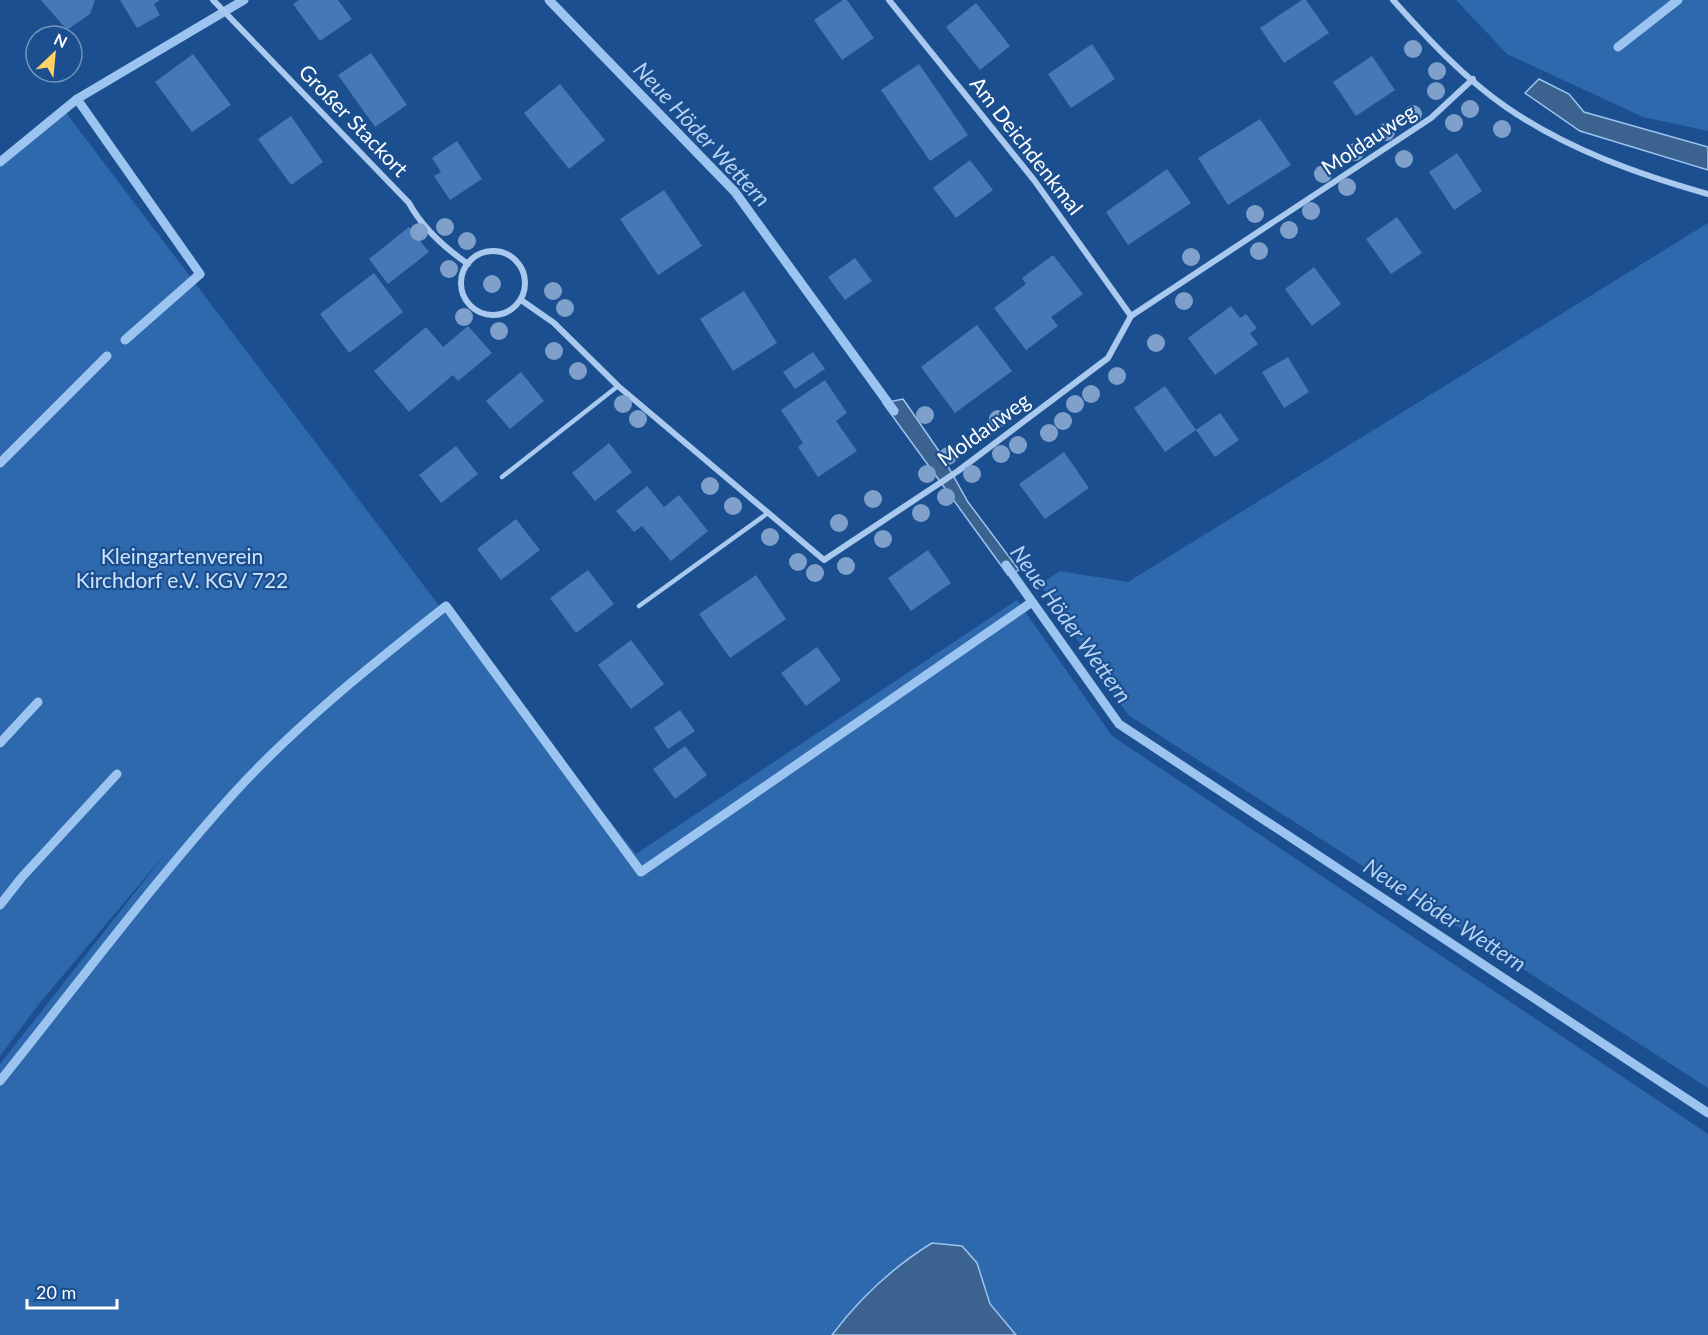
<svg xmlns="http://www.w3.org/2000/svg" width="1708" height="1335" font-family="Lato,sans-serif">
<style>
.green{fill:#2e69ad}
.water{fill:#3c6290;stroke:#9cc4f0;stroke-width:1.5}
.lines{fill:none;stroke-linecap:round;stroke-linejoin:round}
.stream{stroke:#9cc4f0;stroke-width:9}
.building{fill:#4478b7}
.service{stroke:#a9c9ee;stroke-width:4.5}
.minor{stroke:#a9c9ee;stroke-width:6}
.tree{fill:#7ea0ca}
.labels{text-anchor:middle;stroke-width:4.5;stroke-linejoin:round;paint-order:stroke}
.street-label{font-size:21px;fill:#fff;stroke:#1b4f8f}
.park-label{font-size:21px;fill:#cfe3fa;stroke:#1b4f8f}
.water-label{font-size:22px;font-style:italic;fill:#b5d3f5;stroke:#1b4f8f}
</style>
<rect width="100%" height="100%" fill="#1b4f8f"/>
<g class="green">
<path d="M1456,0H1708V131L1643,117L1507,54Z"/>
<path d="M61,106L437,603L636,854L1017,600L1112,736L1708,1134V1335H0V1064L170,848L39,1004L0,1056V157Z"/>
<path d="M1708,223V1088L1128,715L1040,584L1060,571L1128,582Z"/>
</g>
<g class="water">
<path d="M1539,79L1569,94L1584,112L1708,147V170L1580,131L1525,93Z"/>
<path d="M903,399L941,454L968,502L1019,570L1008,575L883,403Z"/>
<path d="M932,1243L962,1246L977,1263L990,1304L1016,1335H832C859,1299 893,1267 932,1243Z"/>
</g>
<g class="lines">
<g class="stream">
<path d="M549,0L735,192L894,411"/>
<path d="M1618,47L1678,0"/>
<path d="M77,99L200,274L125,340"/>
<path d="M0,162L77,99L244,0"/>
<path d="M0,463L107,356"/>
<path d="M1006,565L1119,724L1708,1113"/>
<path d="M0,743L38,702"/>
<path d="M0,905L22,877L117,774"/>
<path d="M0,1081C77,985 152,884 235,792C298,723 373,664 446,606L641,872L1032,602"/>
</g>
</g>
<g class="building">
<path d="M41,0H95L90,14L67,30Z"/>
<path d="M120,0H160L154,4L160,15L137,28Z"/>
<path d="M299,0H338L352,19L320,41L293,4Z"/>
<path d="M843,0H847L874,38L842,60L814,20Z"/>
<path d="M1302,0H1306L1329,33L1284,63L1260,28Z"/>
<path d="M976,3L1010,46L980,70L946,27Z"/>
<path d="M1092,44L1115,79L1071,108L1048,74Z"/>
<path d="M371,53L407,105L375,127L338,75Z"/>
<path d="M193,54L231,105L192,132L155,82Z"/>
<path d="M1372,56L1395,90L1356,116L1333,82Z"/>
<path d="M919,64L968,135L930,161L881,90Z"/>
<path d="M560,84L605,140L569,169L524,113Z"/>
<path d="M291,116L323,162L291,185L258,139Z"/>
<path d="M1260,119L1291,165L1228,205L1198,158Z"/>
<path d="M457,141L482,179L450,200L434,176L441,172L432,158Z"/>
<path d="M1457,153L1482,191L1454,210L1429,172Z"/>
<path d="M970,160L993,190L956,218L933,188Z"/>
<path d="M1167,169L1191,203L1128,245L1106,212Z"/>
<path d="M664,190L702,246L658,275L620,219Z"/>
<path d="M1397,217L1422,253L1391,274L1366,239Z"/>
<path d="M409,227L429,252L388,284L369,259Z"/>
<path d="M1053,255L1083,294L1051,317L1058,326L1026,350L994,308L1026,284L1022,278Z"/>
<path d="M855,258L872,281L845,300L828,277Z"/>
<path d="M1314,267L1341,304L1312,326L1285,289Z"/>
<path d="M374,273L403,312L349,353L320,314Z"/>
<path d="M744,291L777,343L733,371L700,319Z"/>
<path d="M1231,306L1240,318L1246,314L1257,328L1250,333L1258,344L1215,375L1188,338Z"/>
<path d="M977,325L1012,371L955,413L921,367Z"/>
<path d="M468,326L492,353L458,381L453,375L409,412L374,371L426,327L443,347Z"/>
<path d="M813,352L825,369L795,389L783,372Z"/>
<path d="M1288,357L1309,392L1284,408L1262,372Z"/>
<path d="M521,372L544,401L510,429L486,401Z"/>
<path d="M825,380L847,413L836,421L857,451L818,477L798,447L803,443L781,410Z"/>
<path d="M1165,386L1196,430L1165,452L1134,408Z"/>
<path d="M1220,413L1239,440L1215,457L1196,430Z"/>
<path d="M609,443L632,472L595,501L572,473Z"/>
<path d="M456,446L478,474L441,503L419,475Z"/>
<path d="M1064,452L1089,488L1045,519L1019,484Z"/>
<path d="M647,486L664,507L679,495L708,531L671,561L642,526L634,532L616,511Z"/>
<path d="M516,519L540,550L501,580L477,549Z"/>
<path d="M928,550L951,583L911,611L888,578Z"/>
<path d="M588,570L614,604L576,633L550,598Z"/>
<path d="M756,575L786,619L730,658L699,614Z"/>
<path d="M631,640L664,684L631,709L598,665Z"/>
<path d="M817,647L841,680L806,706L781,673Z"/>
<path d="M680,710L695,731L668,749L654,728Z"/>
<path d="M685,746L707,775L675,799L653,769Z"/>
</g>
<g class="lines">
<g class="service">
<path d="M502,477L618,386"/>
<path d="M639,606L768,513"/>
</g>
<g class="minor">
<path d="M213,0L409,203C422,227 445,248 468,264"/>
<path d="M889,0L1034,180L1131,316"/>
<path d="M1393,0C1427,38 1464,78 1506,107C1567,149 1637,174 1708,194"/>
<circle cx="493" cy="283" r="32"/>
<path d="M521,300L554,323L618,386L824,560L958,471L1108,358L1131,316L1431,118L1473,79"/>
</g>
</g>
<g class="tree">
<circle cx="1413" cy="49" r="9"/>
<circle cx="1437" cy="71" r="9"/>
<circle cx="1436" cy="91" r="9"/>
<circle cx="1470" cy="109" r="9"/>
<circle cx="1413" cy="114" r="9"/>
<circle cx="1454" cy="123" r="9"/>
<circle cx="1502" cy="129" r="9"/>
<circle cx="1386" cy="132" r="9"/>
<circle cx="1355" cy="152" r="9"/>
<circle cx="1404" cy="159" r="9"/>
<circle cx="1323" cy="174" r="9"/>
<circle cx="1347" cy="187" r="9"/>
<circle cx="1311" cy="211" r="9"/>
<circle cx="1255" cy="214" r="9"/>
<circle cx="445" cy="227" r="9"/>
<circle cx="1289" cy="230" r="9"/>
<circle cx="419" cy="232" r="9"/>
<circle cx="467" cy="241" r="9"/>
<circle cx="1259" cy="251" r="9"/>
<circle cx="1191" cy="257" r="9"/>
<circle cx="449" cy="269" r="9"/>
<circle cx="492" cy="284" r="9"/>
<circle cx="553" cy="291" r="9"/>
<circle cx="1184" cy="301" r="9"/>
<circle cx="565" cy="308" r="9"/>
<circle cx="464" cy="317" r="9"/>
<circle cx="499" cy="331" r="9"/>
<circle cx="1156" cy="343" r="9"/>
<circle cx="554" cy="351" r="9"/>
<circle cx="578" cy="371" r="9"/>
<circle cx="1117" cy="376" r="9"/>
<circle cx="1091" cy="394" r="9"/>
<circle cx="623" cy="404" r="9"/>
<circle cx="1075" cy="404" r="9"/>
<circle cx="925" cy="415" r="9"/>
<circle cx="638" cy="419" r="9"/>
<circle cx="998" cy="419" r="9"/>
<circle cx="1063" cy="421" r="9"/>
<circle cx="1049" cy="433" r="9"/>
<circle cx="1018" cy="445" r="9"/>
<circle cx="1001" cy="454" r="9"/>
<circle cx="948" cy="456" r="9"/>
<circle cx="927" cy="474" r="9"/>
<circle cx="972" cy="474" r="9"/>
<circle cx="710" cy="486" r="9"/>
<circle cx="946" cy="497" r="9"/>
<circle cx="873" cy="499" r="9"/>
<circle cx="733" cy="506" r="9"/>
<circle cx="921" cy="513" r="9"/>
<circle cx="839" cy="523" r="9"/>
<circle cx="770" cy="537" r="9"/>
<circle cx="883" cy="539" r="9"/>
<circle cx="798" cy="562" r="9"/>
<circle cx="846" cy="566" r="9"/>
<circle cx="815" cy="573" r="9"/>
</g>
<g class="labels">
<g class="street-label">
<text transform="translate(353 121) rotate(46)" y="7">Großer Stackort</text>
<text transform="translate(1369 140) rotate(-34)" y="7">Moldauweg</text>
<text transform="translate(1026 146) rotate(52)" y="7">Am Deichdenkmal</text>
<text transform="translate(984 430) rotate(-36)" y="7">Moldauweg</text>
</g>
<g class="park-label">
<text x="182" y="564">Kleingartenverein<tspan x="182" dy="24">Kirchdorf e.V. KGV 722</tspan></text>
</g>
<g class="water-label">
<text transform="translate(702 134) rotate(47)" y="8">Neue Höder Wettern</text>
<text transform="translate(1071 624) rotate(54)" y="8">Neue Höder Wettern</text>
<text transform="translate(1445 915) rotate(33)" y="8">Neue Höder Wettern</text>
</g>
</g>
<g transform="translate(54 54) rotate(26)"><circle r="28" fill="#1b4f8f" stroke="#7695bc" stroke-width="1.5"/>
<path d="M0-4.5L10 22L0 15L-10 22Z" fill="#ffd166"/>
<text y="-9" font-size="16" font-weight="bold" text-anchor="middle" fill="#ffffff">N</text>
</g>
<path d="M27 1299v9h90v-9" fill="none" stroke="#ffffff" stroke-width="3"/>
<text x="36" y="1299" font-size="18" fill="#ffffff" stroke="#1b4f8f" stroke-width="4.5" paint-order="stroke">20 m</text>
</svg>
